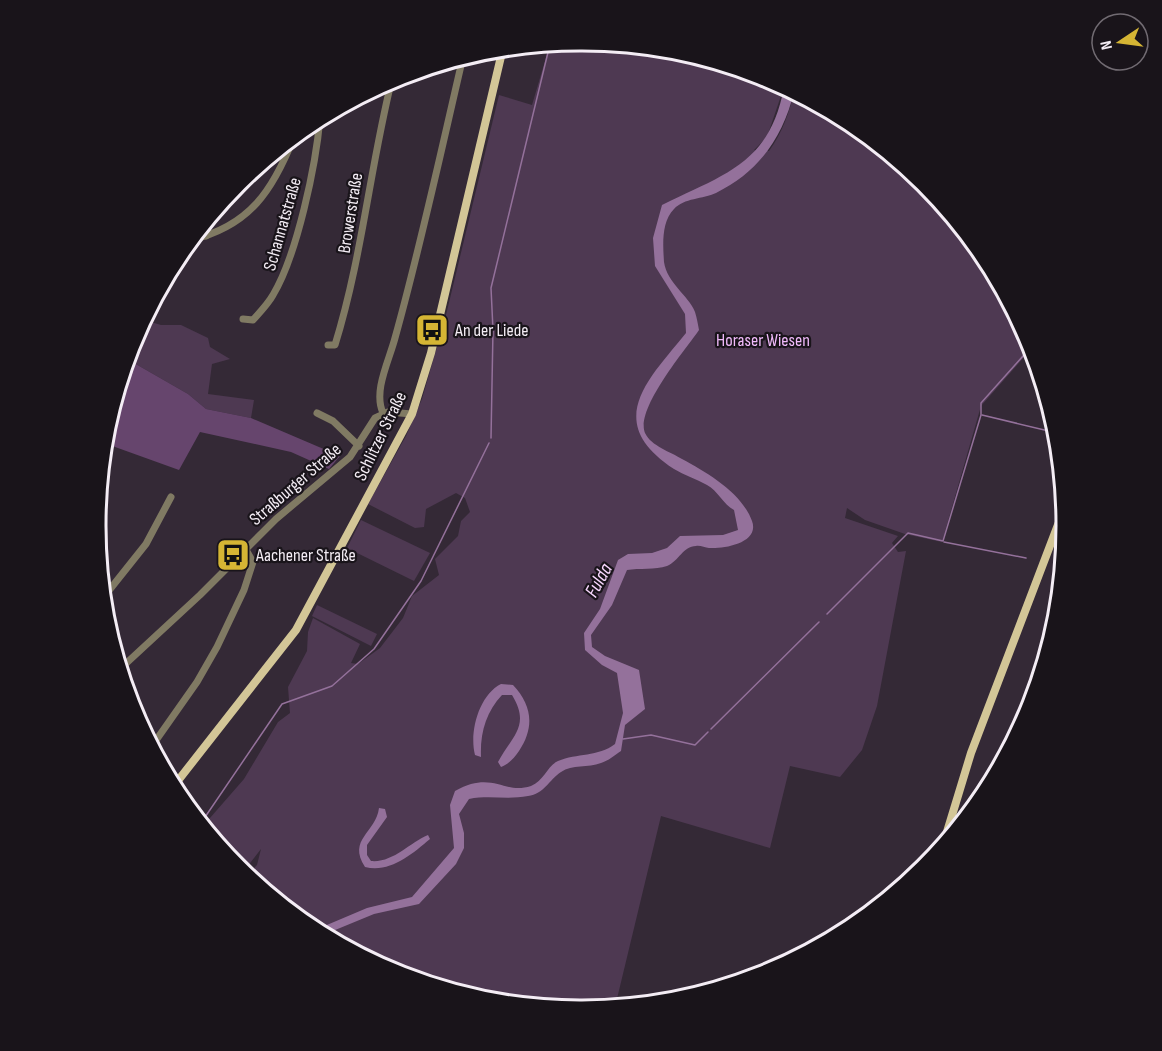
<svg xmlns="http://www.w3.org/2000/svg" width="1162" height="1051" font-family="'Sofia Sans Condensed',sans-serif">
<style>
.green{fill:#4e3952}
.forest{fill:#66456d}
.water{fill:#94719b}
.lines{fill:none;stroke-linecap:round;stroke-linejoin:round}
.stream{stroke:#94719b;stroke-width:1.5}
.minor{stroke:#807a63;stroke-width:7}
.major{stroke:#d3c697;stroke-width:8}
.labels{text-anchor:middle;stroke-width:4.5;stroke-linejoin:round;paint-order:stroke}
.street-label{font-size:18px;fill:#f4edf5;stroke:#19141a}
.poi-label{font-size:18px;fill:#f4edf5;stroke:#19141a;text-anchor:start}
.park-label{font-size:18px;fill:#f2bbfc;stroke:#19141a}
.water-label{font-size:20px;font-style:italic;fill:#f8d7fe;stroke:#19141a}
.rim{fill:none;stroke:#f4edf5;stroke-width:3}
</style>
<rect width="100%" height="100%" fill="#342936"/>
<g class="green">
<path d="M581,41C650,47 722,53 784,87L767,137L754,150L769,151C782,133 789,114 794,92L851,122L924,183L984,256L1032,348L981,406L942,542L905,534L865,520L847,508L845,518L898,536L892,543L898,552L906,551L877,706L862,750L840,777L790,766L770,848L661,816L615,1007L581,1010L486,1001L395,973L311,929L247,876L257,865L261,849L243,872L203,826L244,779L278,722L290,713L288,687L307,651L308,632L313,618L360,644L351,663L358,664L380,648L403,618L412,596L439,575L435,559L458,536L461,521L470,512L465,498L456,493L426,509L424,527L415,528L368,504L406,436L422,399L446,315L499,95L532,105L550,44Z"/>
<path d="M144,320L161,325H181L208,338L210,347L230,359L212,364L208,394L254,400L251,418L206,409L188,394L127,359Z"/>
<path d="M361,520L430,553L414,581L347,548Z"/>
<path d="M317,605L377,634L371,646L312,616Z"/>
</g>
<path class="forest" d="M127,359L188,394L206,409L251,418L340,456L329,469L291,452L200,432L179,470L104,443Z"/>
<g class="water">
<path d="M784,87L794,92C783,137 759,172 716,193C703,199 684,198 674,209C661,222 663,246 664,262C667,283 688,295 695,312C697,318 698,325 699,330C686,349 635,409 645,433C651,446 671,452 682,459C708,473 742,493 752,521C760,543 724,549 709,548C705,548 700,545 696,546C683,546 679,561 667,566C655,570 639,568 627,570L612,605L591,635L592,647L605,656L639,670L645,709L625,725L621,751C615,755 608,761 601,763C588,768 572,764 561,772C549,780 544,794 528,796C508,800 489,795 469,799L459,814L464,833V848L456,864L419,904L374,914L323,935L315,930L367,908L412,897L454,848L450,805L455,791C493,770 503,795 531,786C544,781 547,766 558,761C577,753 598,757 615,744L623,713L617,673L602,665L585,650L584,633L600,609L618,560L628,554L652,553L667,548L680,536L723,535L738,530L734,510C723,504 718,491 707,485C696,479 684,475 674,469C603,422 647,381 686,333L685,314L655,266L653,238L662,205C724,174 770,164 784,87Z"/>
<path d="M501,684L513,685C532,705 535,727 519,751C514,758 509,764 501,767L498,762C512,736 531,726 512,695H502C486,712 480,733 481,757L475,755C469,732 479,695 501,684Z"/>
<path d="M379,808L385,809L387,817L367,845V855L371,861C393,863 409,843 428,835L430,839C411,855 390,873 365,867C347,839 376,833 379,808Z"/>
</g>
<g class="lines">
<g class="stream">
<path d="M982,415L1057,433"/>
<path d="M491,438L493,330L491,288L550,44"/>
<path d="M944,542L1026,558"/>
<path d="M827,614L908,533L943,541L981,415V403L1031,347"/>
<path d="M711,729L819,622"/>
<path d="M623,739L651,735L695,745L708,732"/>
<path d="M201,823L282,704L332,686L374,649L421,581L489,443"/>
</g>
<g class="minor">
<path d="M203,225L206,236"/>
<path d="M191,240C250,226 273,190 294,137"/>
<path d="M243,319L253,320C260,312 268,304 273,295C297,255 316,165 320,118"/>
<path d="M328,345H335C362,258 370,167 392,79"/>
<path d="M317,413L333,421L359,446"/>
<path d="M383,413C373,391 389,361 395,338C421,245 441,151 463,57"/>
<path d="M103,598L146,544L171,497"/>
<path d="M120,669L200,595L276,519L350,457L375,418L388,412L412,414"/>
<path d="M152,746L197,682L217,647L244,590L253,562L245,548"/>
</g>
<g class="major">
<path d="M173,787L296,630L412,414L431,353L503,48"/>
<path d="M943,845L971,753L1064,509"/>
</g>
</g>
<defs>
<symbol id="bus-square" viewBox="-11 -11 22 22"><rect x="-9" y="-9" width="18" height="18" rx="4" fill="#d5b534" stroke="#19141a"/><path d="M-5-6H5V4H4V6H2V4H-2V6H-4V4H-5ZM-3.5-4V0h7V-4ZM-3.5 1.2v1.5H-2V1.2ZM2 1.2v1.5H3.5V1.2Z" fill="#111"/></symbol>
</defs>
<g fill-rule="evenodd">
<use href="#bus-square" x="413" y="311" width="38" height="38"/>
<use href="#bus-square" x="214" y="536" width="38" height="38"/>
</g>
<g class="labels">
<g class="street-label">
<text transform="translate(350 213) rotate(-81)" y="6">Browerstraße</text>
<text transform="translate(282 224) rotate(-74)" y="6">Schannatstraße</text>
<text transform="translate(380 436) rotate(-64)" y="6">Schlitzer Straße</text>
<text transform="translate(295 484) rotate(-41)" y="6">Straßburger Straße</text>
</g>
<g class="poi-label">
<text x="455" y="336">An der Liede</text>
<text x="256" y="561">Aachener Straße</text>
</g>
<g class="park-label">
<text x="763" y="346">Horaser Wiesen</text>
</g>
<g class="water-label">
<text transform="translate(598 580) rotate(-61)" y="7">Fulda</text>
</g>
</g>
<path d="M0 0H1162V1051H0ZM580 51H582A474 474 0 0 1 1056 525V526A474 474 0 0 1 582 1000H580A474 474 0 0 1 106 526V525A474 474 0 0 1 580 51Z" fill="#19141a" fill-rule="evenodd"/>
<path class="rim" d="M580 51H582A474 474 0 0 1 1056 525V526A474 474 0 0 1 582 1000H580A474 474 0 0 1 106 526V525A474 474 0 0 1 580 51Z"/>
<g transform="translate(1120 42) rotate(257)"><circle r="28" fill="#19141a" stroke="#716b72" stroke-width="1.5"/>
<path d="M0-4.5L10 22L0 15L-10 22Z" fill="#d5b534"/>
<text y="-9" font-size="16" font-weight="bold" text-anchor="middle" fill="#f4edf5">N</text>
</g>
</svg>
